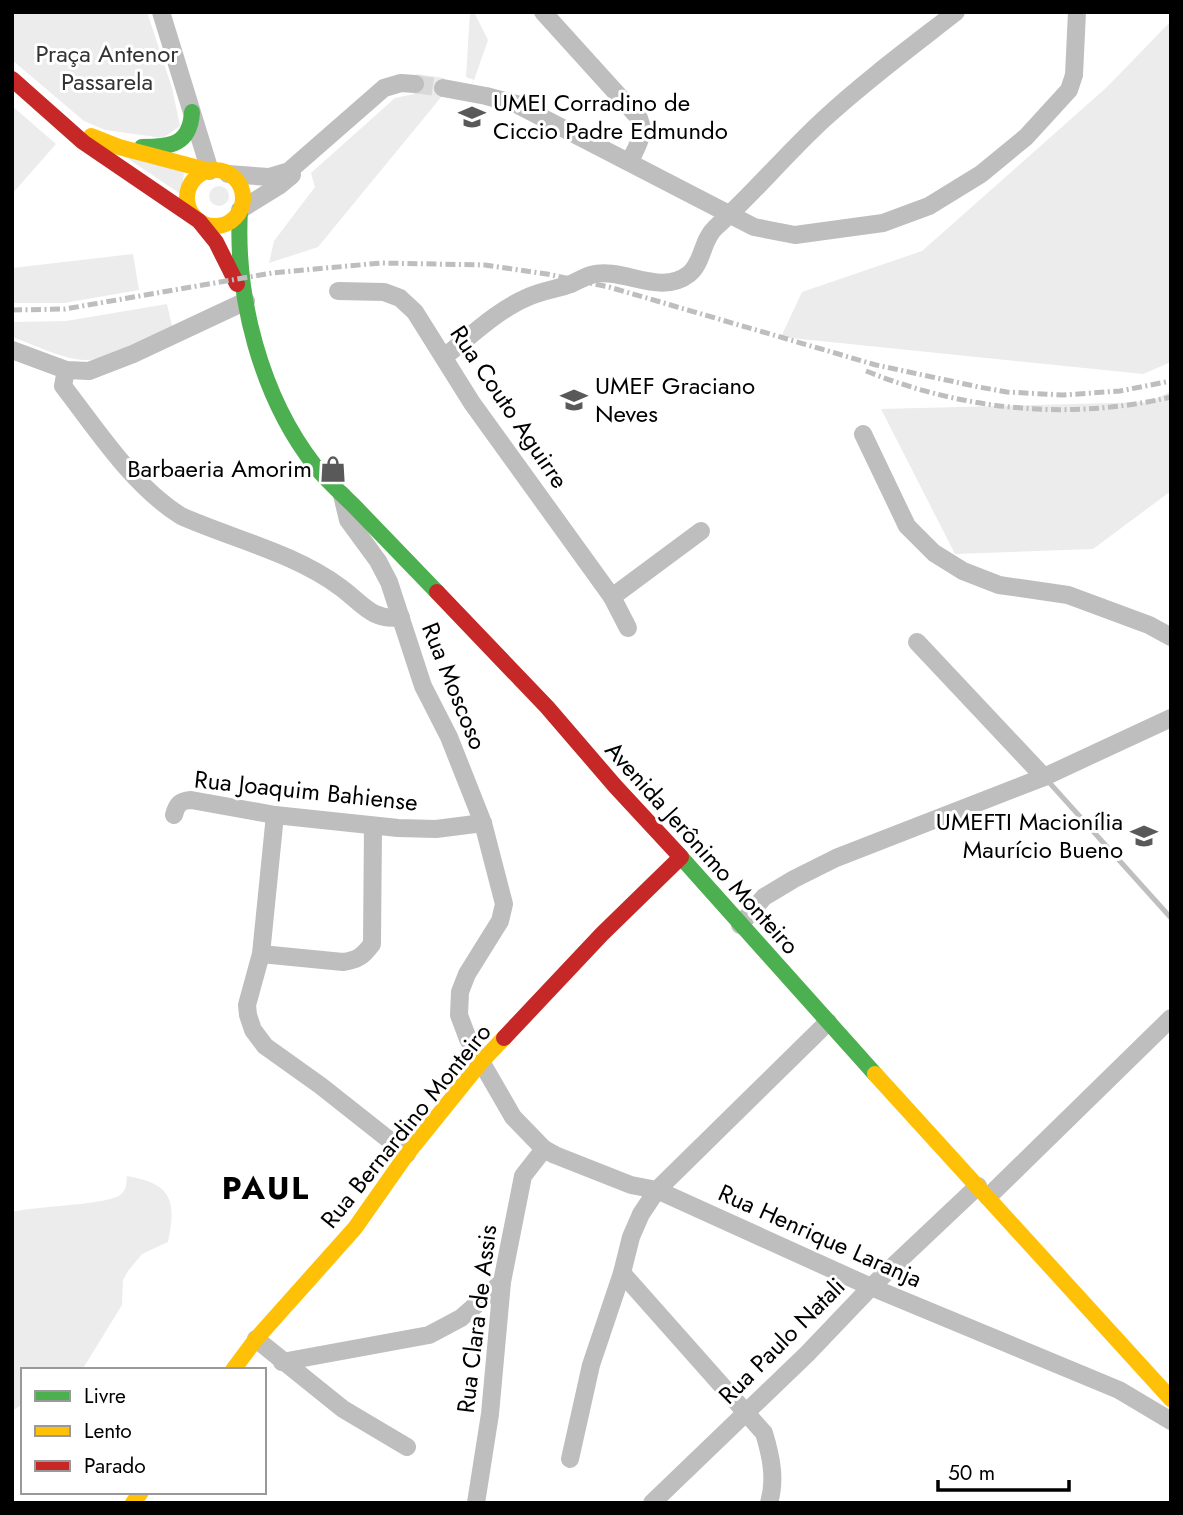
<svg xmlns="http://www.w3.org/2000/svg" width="1183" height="1515" font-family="Jost,sans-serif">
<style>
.green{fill:#ececec}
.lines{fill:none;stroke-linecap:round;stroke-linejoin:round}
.stream{stroke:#bfbfbf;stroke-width:5}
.street-tunnel{stroke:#d9d9d9;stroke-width:18;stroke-dasharray:18 9;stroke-linecap:butt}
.street{stroke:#bebebe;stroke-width:18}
.fast{stroke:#4caf50;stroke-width:16}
.slow{stroke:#ffc107;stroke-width:16}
.jam{stroke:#c62828;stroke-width:16}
.rail{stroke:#bebebe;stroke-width:5;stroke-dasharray:10 3.5 2 3.5;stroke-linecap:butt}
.labels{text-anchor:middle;stroke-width:6;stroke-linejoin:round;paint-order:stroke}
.park-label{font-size:24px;fill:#333;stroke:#fff}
.poi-label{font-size:24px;fill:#000;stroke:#fff;text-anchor:start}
.street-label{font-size:24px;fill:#000;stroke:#fff}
.district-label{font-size:32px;font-weight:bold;letter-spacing:2px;fill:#000;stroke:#fff}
</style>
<rect width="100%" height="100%" fill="#fff"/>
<g class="green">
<path d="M12,12H147L172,88L180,126L163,138L105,130L84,121L12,60Z"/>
<path d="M470,12H474L488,40L474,80L466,77Z"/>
<path d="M1171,21V362L1143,374L781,337L802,292L922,251L1107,87Z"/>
<path d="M417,74L444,78L442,96L318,247L269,263L274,241L315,187L311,173L395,98L414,94Z"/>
<path d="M12,106L56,144L12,194Z"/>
<path d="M118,152L184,171L182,195Z"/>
<circle cx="219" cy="196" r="10"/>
<path d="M133,254L139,290L64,303H12V268Z"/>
<path d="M167,304L172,326C149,337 111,361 85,360C64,360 33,344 12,337V322L66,321Z"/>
<path d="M1171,391V491L1093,549L955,554L881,409L1150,402Z"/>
<path d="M127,1176C171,1184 177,1199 168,1242L142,1254L128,1271L123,1280L122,1305L82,1370H23V1404L12,1411V1212C35,1206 107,1205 120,1195C127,1190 126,1184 127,1176Z"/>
</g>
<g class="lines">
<path class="stream" d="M1047,780L1171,918"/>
<path class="street-tunnel" d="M415,84L443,88"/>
<g class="street">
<path d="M161,12L210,171"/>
<path d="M543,12L639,118C646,134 637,146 630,161"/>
<path d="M443,88L486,96L516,104L754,227L795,235L883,223L929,206L981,174L1026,137L1069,90L1074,75L1077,12"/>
<path d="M228,174L269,177L289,171L384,88L401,83L415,84"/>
<path d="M240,210L280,185L292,175"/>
<path d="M338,291L384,292L400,298L415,312L472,403L612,597"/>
<path d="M12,350L66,370L89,371L133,354L246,301"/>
<path d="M444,357C470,337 496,311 526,298C540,291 557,289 571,284C578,281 584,277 591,275C622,266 660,297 689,274C703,263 702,240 715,228C753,194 786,154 824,119C865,81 911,47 956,12"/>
<path d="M66,370L63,386C98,431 132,485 181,516C233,539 294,553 340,587C361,602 372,622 401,617"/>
<path d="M863,434L907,526L934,553L963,571L999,585L1068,595L1149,625L1171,637"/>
<path d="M342,495L348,520L378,561L389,582L423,686L449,737L483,823L504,904L500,921L467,974L460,992L459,1015L468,1039L513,1117L544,1149L555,1155L631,1185L657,1190L871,1287L1119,1390L1171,1421"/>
<path d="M628,628L612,597L701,531"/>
<path d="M917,642L1044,777"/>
<path d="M174,815C177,804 180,801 191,800L275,815L398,828L436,829L483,823"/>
<path d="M275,815L261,954L247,1005L248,1015L253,1030L265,1046L321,1086L407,1154"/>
<path d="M740,925L764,897L794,879L836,858L1044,777L1171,718"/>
<path d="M261,954L343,962C358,960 363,956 372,944L373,826"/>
<path d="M988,1197L1171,1018"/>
<path d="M622,1273L764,1433C771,1456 776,1479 769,1503"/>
<path d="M256,1339L343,1409L407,1447"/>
<path d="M282,1362L429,1335L461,1318L502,1282"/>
<path d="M570,1459L591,1365L622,1273L631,1237L641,1214L657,1190L828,1022"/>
<path d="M476,1503L490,1414L502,1282L523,1176L544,1149"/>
<path d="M652,1503L807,1354L871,1287L978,1186"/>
</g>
<g class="fast">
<path d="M142,147C171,147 190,145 192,112"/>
<path d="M240,210C235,297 261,397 315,466C327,481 342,494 356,508C383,536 410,564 437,592"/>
<path d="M679,855L875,1074"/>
</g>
<g class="slow">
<path d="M91,136L119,147L210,171"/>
<circle cx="215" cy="198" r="28"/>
<path d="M875,1074L1171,1399"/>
<path d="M233,1370L256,1339L355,1228L407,1154L482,1061L504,1038"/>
<path d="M133,1503L141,1492"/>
</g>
<g class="jam">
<path d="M12,79L83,142L199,221L216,242L237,284"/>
<path d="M437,592L547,707L615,786L679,855"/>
<path d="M504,1038L602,934L681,857"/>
</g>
<g class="rail">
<path d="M12,310L65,309L272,273L381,263L485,265L547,274L609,287L876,365L979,387L1007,392L1063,395L1120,391L1171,381"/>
<path d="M866,371C963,410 1068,421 1171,397"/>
</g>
</g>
<defs>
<symbol id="school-bare" viewBox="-9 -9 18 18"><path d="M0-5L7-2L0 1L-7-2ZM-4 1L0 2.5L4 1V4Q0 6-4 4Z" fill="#595959" stroke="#fff" stroke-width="2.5" paint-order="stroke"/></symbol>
<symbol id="shop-bare" viewBox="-9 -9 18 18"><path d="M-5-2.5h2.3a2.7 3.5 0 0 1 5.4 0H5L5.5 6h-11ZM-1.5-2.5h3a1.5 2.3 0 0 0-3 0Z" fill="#595959" stroke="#fff" stroke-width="2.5" paint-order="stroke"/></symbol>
</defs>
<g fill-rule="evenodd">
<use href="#school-bare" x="453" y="98" width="38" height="38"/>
<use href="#school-bare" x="555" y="381" width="38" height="38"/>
<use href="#shop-bare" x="314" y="450" width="38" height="38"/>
<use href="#school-bare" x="1125" y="817" width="38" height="38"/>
</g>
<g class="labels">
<g class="park-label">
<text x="107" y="62">Praça Antenor<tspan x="107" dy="28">Passarela</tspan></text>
</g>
<g class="poi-label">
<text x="493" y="111">UMEI Corradino de<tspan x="493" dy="28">Ciccio Padre Edmundo</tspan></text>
<text x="595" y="394">UMEF Graciano<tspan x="595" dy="28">Neves</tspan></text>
<text x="312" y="477" text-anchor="end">Barbaeria Amorim</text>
<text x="1123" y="830" text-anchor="end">UMEFTI Macionília<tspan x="1123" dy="28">Maurício Bueno</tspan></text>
</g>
<g class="street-label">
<text transform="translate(509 407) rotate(56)" y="8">Rua Couto Aguirre</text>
<text transform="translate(454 686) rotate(68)" y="8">Rua Moscoso</text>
<text transform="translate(306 791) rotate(6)" y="8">Rua Joaquim Bahiense</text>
<text transform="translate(702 848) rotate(48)" y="8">Avenida Jerônimo Monteiro</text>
<text transform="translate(406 1126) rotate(-51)" y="8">Rua Bernardino Monteiro</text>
<text transform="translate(820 1236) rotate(24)" y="8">Rua Henrique Laranja</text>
<text transform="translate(477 1319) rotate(-83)" y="8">Rua Clara de Assis</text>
<text transform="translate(782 1341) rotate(-45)" y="8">Rua Paulo Natali</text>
</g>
<g class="district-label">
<text x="266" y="1199">PAUL</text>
</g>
</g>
<rect width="1183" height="1515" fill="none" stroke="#000000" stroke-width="28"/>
<rect x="21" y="1368" width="245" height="126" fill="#ffffff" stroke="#999999" stroke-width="2"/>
<rect x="35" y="1391" width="35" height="10" fill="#4caf50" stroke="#999999" stroke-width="2"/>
<text x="84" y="1403" font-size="21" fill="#000000">Livre</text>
<rect x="35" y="1426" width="35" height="10" fill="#ffc107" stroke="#999999" stroke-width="2"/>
<text x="84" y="1438" font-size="21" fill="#000000">Lento</text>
<rect x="35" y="1461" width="35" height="10" fill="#c62828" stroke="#999999" stroke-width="2"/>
<text x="84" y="1473" font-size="21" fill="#000000">Parado</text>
<path d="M938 1480v10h131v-10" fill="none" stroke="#000000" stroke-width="3.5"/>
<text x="948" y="1480" font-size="21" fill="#000000" stroke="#ffffff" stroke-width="5" paint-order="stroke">50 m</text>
</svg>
